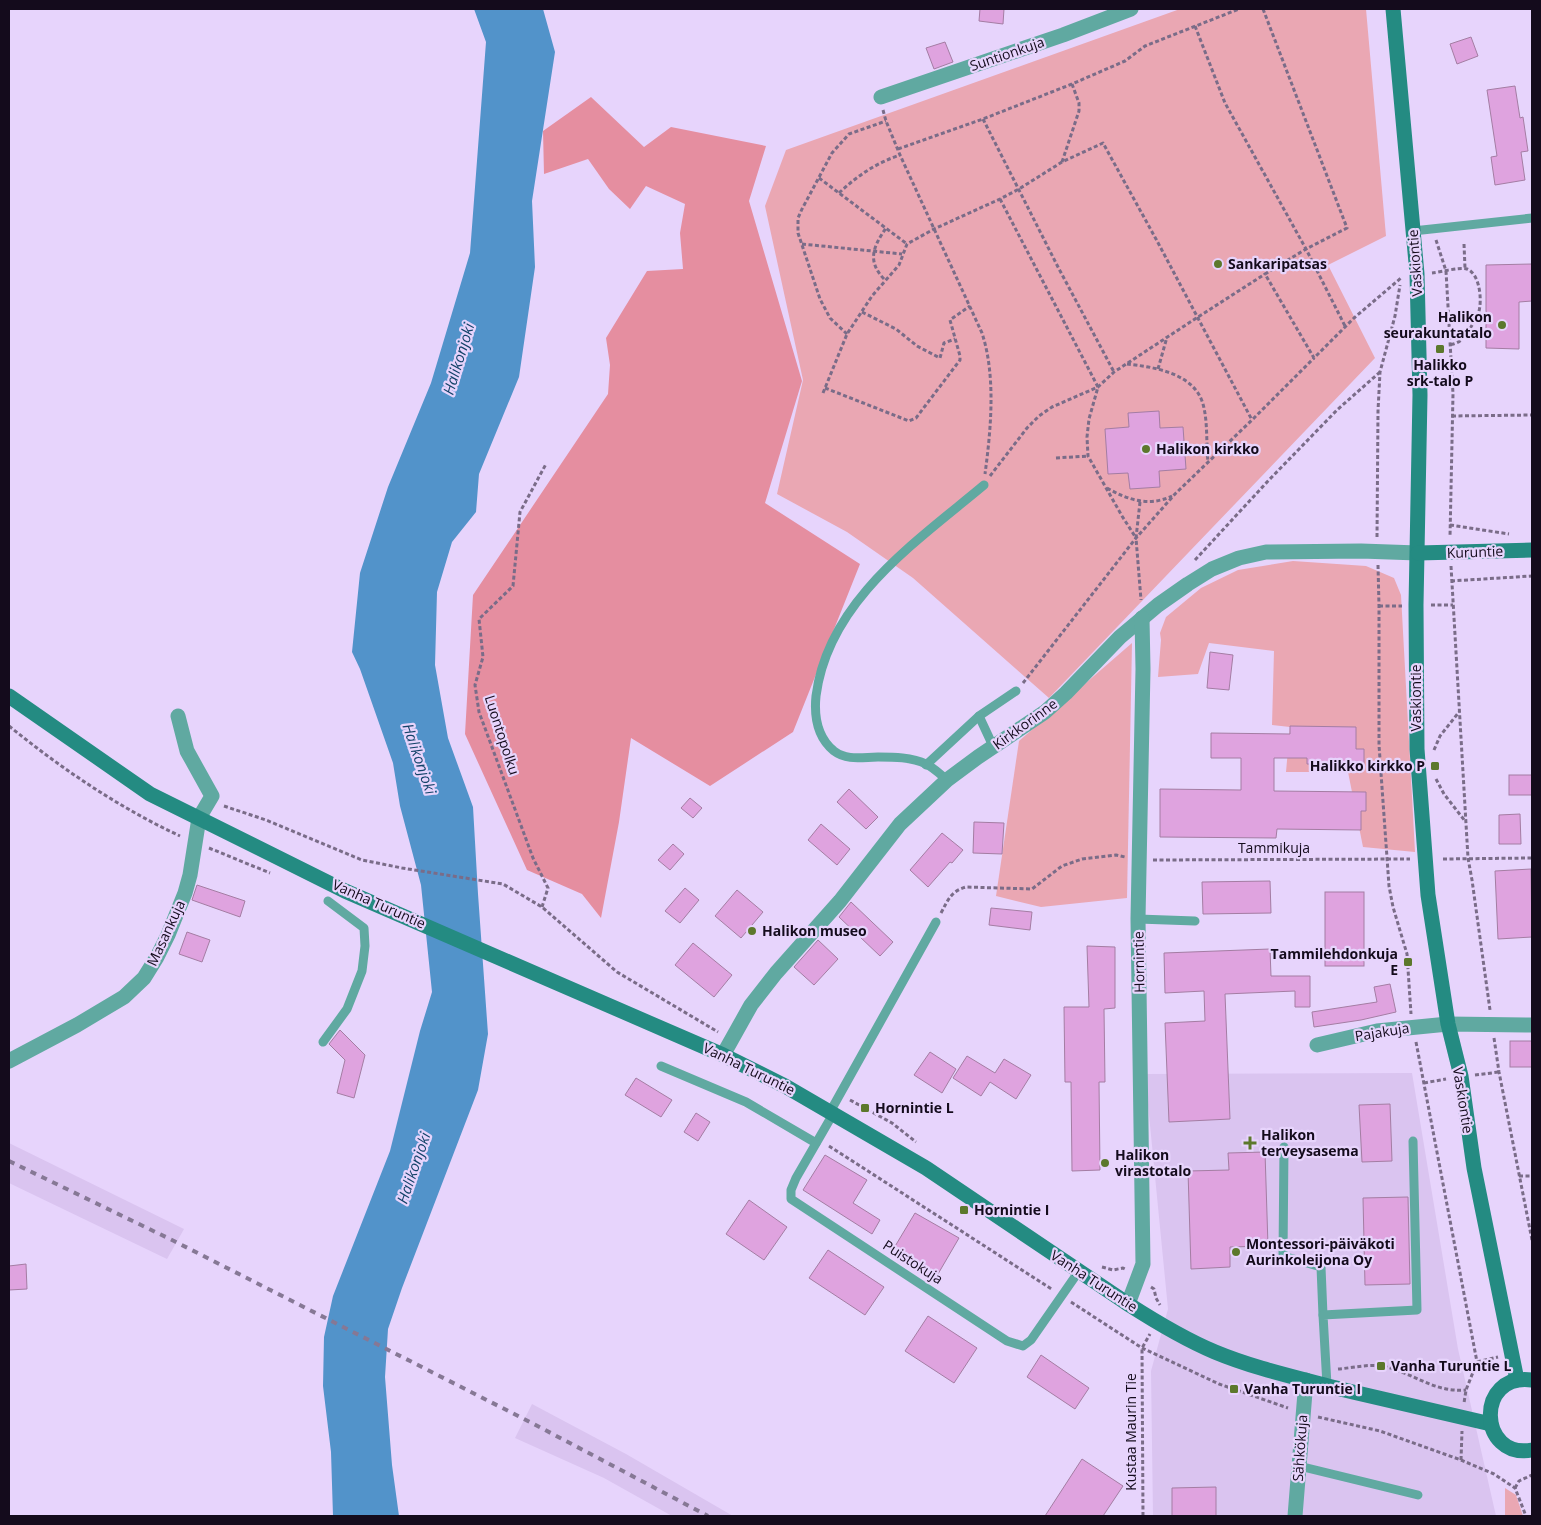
<svg xmlns="http://www.w3.org/2000/svg" width="1541" height="1525" font-family="'Open Sans',sans-serif">
<style>
.built{fill:#dac4f0}
.green{fill:#eaa7b3}
.forest{fill:#e58ea0}
.water{fill:#5293ca}
.building{fill:#dfa3df;stroke:#a47da3}
.lines{fill:none;stroke-linecap:round;stroke-linejoin:round}
.path{stroke:#7a6c88;stroke-width:3;stroke-dasharray:4 2.5;stroke-linecap:butt}
.lane{stroke:#60a9a1;stroke-width:9}
.street{stroke:#60a9a1;stroke-width:15}
.secondary{stroke:#248b82;stroke-width:15}
.rail{stroke:#867895;stroke-width:4;stroke-dasharray:6 6;stroke-linecap:butt}
.poi-dot{fill:#5c782c;stroke:#e7d4fc;stroke-width:2}
.labels{text-anchor:middle;stroke-width:4.5;stroke-linejoin:round;paint-order:stroke}
.street-label{font-size:14px;fill:#140b1c;stroke:#e7d4fc}
.poi-label{font-size:14px;font-weight:bold;fill:#140b1c;stroke:#e7d4fc;text-anchor:start}
.water-label{font-size:15px;font-style:italic;fill:#134369;stroke:#e7d4fc}
</style>
<rect width="100%" height="100%" fill="#e7d4fc"/>
<g class="built">
<path d="M1412,1073L1458,1349L1496,1516H1153L1151,1371L1168,1309L1145,1074Z"/>
<path d="M9,1143L184,1229L167,1259L9,1183Z"/>
<path d="M532,1404L626,1454L733,1516H672L604,1478L515,1438Z"/>
</g>
<g class="green">
<path d="M1180,9H1366L1386,236L1328,265L1375,358L1049,698L913,578L847,532L777,494L803,380L765,206L786,150Z"/>
<path d="M1293,561L1366,566L1394,578L1401,595L1415,852L1363,847L1348,772H1286L1290,727L1272,725L1274,651L1209,643L1198,674L1158,677L1161,640L1160,633L1166,617L1201,588L1238,570Z"/>
<path d="M1132,643L1127,898L1041,907L996,896L1019,741Z"/>
<path d="M1505,1488L1516,1495L1523,1516H1505Z"/>
</g>
<path class="forest" d="M591,97L644,147L671,127L766,146L749,201L802,381L765,503L860,564L793,732L710,786L631,738L619,822L601,918L582,894L527,870L465,734L473,595L608,394L610,365L606,338L647,271L683,269L680,233L685,204L646,186L630,209L609,189L588,159L544,174L543,131Z"/>
<path class="water" d="M474,9H543L555,52L532,201L535,267L519,377L479,474L476,512L452,542L437,592L435,665L448,738L473,807L478,894L488,1034L478,1090L402,1288L388,1329L385,1377L392,1465L399,1516H333L331,1452L323,1386L324,1337L333,1296L390,1151L420,1031L432,992L421,885L400,806L393,763L360,669L352,652L360,573L388,487L431,383L470,253L486,42Z"/>
<g class="building">
<path d="M980,9H1004L1003,24L979,21Z"/>
<path d="M1471,37L1478,56L1457,64L1450,44Z"/>
<path d="M945,42L953,62L934,69L926,48Z"/>
<path d="M1515,86L1520,118L1523,117L1528,151L1521,152L1525,180L1495,185L1491,157L1497,156L1487,90Z"/>
<path d="M1532,264V301L1519,302V349L1486,348V265Z"/>
<path d="M1159,411L1160,428L1183,427L1186,469L1159,471L1160,487L1130,489L1128,473L1108,474L1105,429L1129,427L1128,413Z"/>
<path d="M1210,652L1233,655L1229,690L1207,688Z"/>
<path d="M1290,726L1356,727V749H1364V765L1307,764V758H1274V791L1366,792V811H1361V830L1277,829L1276,838L1160,837V789L1241,790V758H1211V733L1290,734Z"/>
<rect x="1509" y="775" width="23" height="20"/>
<path d="M849,789L878,817L866,829L837,802Z"/>
<path d="M690,798L702,808L693,818L681,808Z"/>
<path d="M1520,814L1521,844H1499V815Z"/>
<path d="M974,822L1004,823L1002,854L973,853Z"/>
<path d="M821,824L850,849L837,865L808,840Z"/>
<path d="M942,833L963,850L952,863L950,862L928,887L910,870Z"/>
<path d="M673,844L684,854L670,870L658,860Z"/>
<path d="M1531,869L1532,937L1498,939L1495,871Z"/>
<path d="M1270,881L1271,913L1203,914L1202,882Z"/>
<path d="M197,885L245,901L240,917L192,900Z"/>
<path d="M685,888L699,900L680,923L665,911Z"/>
<path d="M737,890L763,912L741,938L715,916Z"/>
<rect x="1325" y="892" width="39" height="74"/>
<path d="M851,902L893,942L880,956L839,917Z"/>
<path d="M991,908L1032,912L1030,930L989,925Z"/>
<path d="M187,932L210,940L202,962L179,954Z"/>
<path d="M818,940L838,959L814,985L794,967Z"/>
<path d="M693,943L732,975L714,997L675,965Z"/>
<path d="M1087,946L1115,947V1008L1104,1009L1105,1082H1099L1100,1170L1072,1171L1071,1082H1065L1064,1007H1089Z"/>
<path d="M1270,949L1271,976H1310V1007H1295V991L1225,994L1230,1119L1169,1122L1165,1023L1205,1021L1204,991L1165,993L1164,953Z"/>
<path d="M1390,984L1396,1012L1361,1020L1314,1027L1312,1012L1377,1002L1374,987Z"/>
<path d="M340,1030L365,1055L354,1098L337,1093L345,1060L329,1044Z"/>
<rect x="1510" y="1041" width="22" height="26"/>
<path d="M930,1052L956,1069L942,1093L914,1075Z"/>
<path d="M967,1056L995,1073L1004,1059L1031,1075L1016,1099L990,1082L981,1096L953,1078Z"/>
<path d="M636,1078L672,1100L661,1117L625,1095Z"/>
<path d="M1390,1104L1392,1161L1362,1162L1359,1105Z"/>
<path d="M696,1113L710,1122L698,1141L684,1132Z"/>
<path d="M1265,1152L1268,1246L1230,1247V1267L1191,1269L1188,1171L1229,1170L1228,1153Z"/>
<path d="M825,1155L867,1180L853,1203L880,1220L872,1234L803,1190Z"/>
<path d="M1408,1197L1410,1284L1365,1285L1363,1198Z"/>
<path d="M749,1200L787,1227L764,1260L726,1234Z"/>
<path d="M915,1213L959,1238L938,1274L894,1248Z"/>
<path d="M828,1250L884,1287L865,1315L809,1278Z"/>
<path d="M26,1264L27,1289L9,1290V1266Z"/>
<path d="M928,1316L977,1348L954,1383L905,1351Z"/>
<path d="M1041,1355L1089,1388L1075,1409L1027,1377Z"/>
<path d="M1082,1459L1123,1486L1103,1516H1045Z"/>
<path d="M1216,1487V1516H1172V1488Z"/>
</g>
<g class="lines">
<g class="path">
<path d="M1263,9L1347,228L1306,249L1265,274L1314,358L1354,318L1401,278"/>
<path d="M1195,26L1225,103L1306,249L1345,326"/>
<path d="M883,110L886,121L900,155L982,333C996,376 991,429 985,474"/>
<path d="M983,119L1058,267L1114,372"/>
<path d="M898,149L983,119L1072,84L1125,61L1145,46L1239,9"/>
<path d="M1062,162L1079,111V103L1072,84"/>
<path d="M819,178L907,244"/>
<path d="M839,193C857,176 876,163 900,155"/>
<path d="M1000,199L1098,387L1089,419L1087,437L1088,456L1122,516L1136,538"/>
<path d="M1436,240L1446,271L1453,394L1450,537"/>
<path d="M802,244L902,254"/>
<path d="M1464,244L1465,268"/>
<path d="M1432,273C1441,272 1459,267 1467,269C1480,274 1482,300 1479,311C1477,318 1466,336 1461,340C1458,343 1453,344 1450,345"/>
<path d="M884,279C867,261 873,247 886,228"/>
<path d="M862,312L896,329L917,346L940,358L944,343L955,339"/>
<path d="M847,334L830,318L820,299L798,233V218L802,209L832,153L849,134L886,121"/>
<path d="M1127,364C1154,367 1194,373 1203,404C1208,422 1206,443 1208,462"/>
<path d="M1158,369L1167,337"/>
<path d="M825,388L909,421L916,418L960,360V356L950,320L970,306"/>
<path d="M823,393L847,334L872,296L899,265L907,244L934,229L1000,199L1019,189L1062,162L1103,143L1156,239L1252,420"/>
<path d="M1452,416L1532,415"/>
<path d="M1056,458L1088,456"/>
<path d="M990,476L1027,428L1039,416L1052,407L1098,387L1114,372L1198,317L1265,274"/>
<path d="M1107,488C1128,500 1149,507 1172,496"/>
<path d="M1140,502L1136,538L1141,600"/>
<path d="M1450,525L1509,534"/>
<path d="M1377,537L1378,411L1380,372L1395,316L1400,285"/>
<path d="M1195,560L1268,481L1337,410L1380,372"/>
<path d="M1378,565L1379,606V745L1389,886L1393,907L1407,954L1411,1014"/>
<path d="M1451,566L1468,858L1472,880L1490,1010"/>
<path d="M1451,581L1532,576"/>
<path d="M1431,605H1453"/>
<path d="M1379,606H1402"/>
<path d="M1023,683L1136,538L1175,494L1252,420L1314,358"/>
<path d="M9,726C62,769 118,807 180,836"/>
<path d="M1434,750L1440,736L1459,712"/>
<path d="M1436,779L1444,794L1465,821"/>
<path d="M224,806L266,820L362,860L402,868L503,884L542,907L617,972L718,1032"/>
<path d="M209,848L270,873"/>
<path d="M1443,859L1532,858"/>
<path d="M1153,860L1410,859"/>
<path d="M542,907L548,888L533,858L479,712L475,685L483,657L479,619L513,586L520,512L546,464"/>
<path d="M941,913C948,900 951,891 966,887L1032,889L1062,866L1082,859L1116,855L1125,857"/>
<path d="M1494,1038L1499,1072L1532,1240"/>
<path d="M1416,1042L1477,1362L1466,1390L1464,1403"/>
<path d="M1475,1075L1499,1072"/>
<path d="M1424,1083L1446,1079"/>
<path d="M850,1100L892,1123L916,1142"/>
<path d="M829,1146L1053,1290"/>
<path d="M1519,1176H1532"/>
<path d="M1102,1267L1113,1270L1123,1268L1125,1269"/>
<path d="M1151,1287L1154,1289L1156,1298L1160,1305"/>
<path d="M1071,1302L1142,1348L1219,1384L1288,1408"/>
<path d="M1477,1362L1498,1357"/>
<path d="M1338,1369C1352,1368 1367,1364 1381,1366C1411,1371 1433,1393 1466,1390"/>
<path d="M1318,1417L1380,1431L1461,1460L1494,1474L1515,1488L1526,1516"/>
<path d="M1461,1460L1462,1431"/>
<path d="M1515,1488L1519,1481L1532,1475"/>
<path d="M1143,1516L1142,1348L1150,1334"/>
</g>
<g class="lane">
<path d="M1413,231L1532,218"/>
<path d="M979,716L993,746"/>
<path d="M926,765L979,716L1016,691"/>
<path d="M947,780C941,775 934,768 926,764C912,757 893,757 878,757C863,757 847,761 834,751C817,737 814,716 816,696C828,601 916,542 984,485"/>
<path d="M1138,919L1195,921"/>
<path d="M323,1042L347,1009L362,971L365,946L364,928L328,901"/>
<path d="M661,1066L746,1102L816,1143"/>
<path d="M830,1112L936,922"/>
<path d="M833,1114L796,1178L791,1190V1199L1007,1341L1023,1346L1031,1340L1079,1271"/>
<path d="M1284,1147L1283,1256L1321,1267L1323,1315"/>
<path d="M1327,1385L1323,1315L1417,1310L1413,1141"/>
<path d="M1299,1466L1418,1495"/>
</g>
<g class="street">
<path d="M881,97L1063,35L1131,9"/>
<path d="M1317,1045L1377,1031L1448,1024L1532,1025"/>
<path d="M723,1055L751,1005L776,973L840,901L900,824L947,780L978,757L1045,712L1066,693L1120,637L1158,605L1188,584L1212,569L1239,558L1266,552L1361,551L1418,553"/>
<path d="M9,1061L77,1025L124,997L144,978L157,957L168,935L185,893L190,875L199,818L212,796L187,751L178,716"/>
<path d="M1128,1304L1143,1264L1138,919L1143,669L1142,618"/>
<path d="M1295,1516L1306,1380"/>
</g>
<g class="secondary">
<path d="M1393,9L1417,274L1420,395L1416,605L1417,749L1428,895L1448,1024L1461,1076L1474,1168L1517,1380"/>
<path d="M1418,553L1532,550"/>
<path d="M9,696L150,794L345,891L723,1055L785,1086L926,1168L1128,1304C1156,1322 1184,1339 1215,1352C1251,1367 1290,1376 1328,1386C1382,1399 1436,1411 1491,1424"/>
<path d="M1532,1380C1475,1372 1478,1460 1532,1450"/>
</g>
<path class="rail" d="M9,1161L174,1241L530,1422L708,1516"/>
</g>
<g class="poi-dot">
<circle cx="1218" cy="264" r="5"/>
<circle cx="1502" cy="325" r="5"/>
<rect x="1435" y="344" width="10" height="10" rx="2.5"/>
<circle cx="1146" cy="449" r="5"/>
<rect x="1430" y="761" width="10" height="10" rx="2.5"/>
<circle cx="752" cy="931" r="5"/>
<rect x="1403" y="957" width="10" height="10" rx="2.5"/>
<rect x="860" y="1103" width="10" height="10" rx="2.5"/>
<path d="M1247.5 1135.5h5v5h5v5h-5v5h-5v-5h-5v-5h5z"/>
<circle cx="1105" cy="1163" r="5"/>
<rect x="959" y="1205" width="10" height="10" rx="2.5"/>
<circle cx="1236" cy="1252" r="5"/>
<rect x="1376" y="1361" width="10" height="10" rx="2.5"/>
<rect x="1229" y="1384" width="10" height="10" rx="2.5"/>
</g>
<g class="labels">
<g class="street-label">
<text transform="translate(1007 54) rotate(-19)" y="5">Suntionkuja</text>
<text transform="translate(1415 263) rotate(-94)" y="5">Vaskiontie</text>
<text transform="translate(1475 552) rotate(-2)" y="5">Kuruntie</text>
<text transform="translate(1416 698) rotate(-90)" y="5">Vaskiontie</text>
<text transform="translate(1025 724) rotate(-36)" y="5">Kirkkorinne</text>
<text transform="translate(502 735) rotate(72)" y="5">Luontopolku</text>
<text x="1274" y="853">Tammikuja</text>
<text transform="translate(379 904) rotate(24)" y="5">Vanha Turuntie</text>
<text transform="translate(166 933) rotate(-65)" y="5">Masankuja</text>
<text transform="translate(1139 962) rotate(-91)" y="5">Hornintie</text>
<text transform="translate(1382 1032) rotate(-9)" y="5">Pajakuja</text>
<text transform="translate(749 1069) rotate(26)" y="5">Vanha Turuntie</text>
<text transform="translate(1463 1100) rotate(81)" y="5">Vaskiontie</text>
<text transform="translate(913 1262) rotate(33)" y="5">Puistokuja</text>
<text transform="translate(1094 1281) rotate(33)" y="5">Vanha Turuntie</text>
<text transform="translate(1131 1432) rotate(-90)" y="5">Kustaa Maurin Tie</text>
<text transform="translate(1300 1448) rotate(-86)" y="5">Sähkökuja</text>
</g>
<g class="poi-label">
<text x="1228" y="269">Sankaripatsas</text>
<text x="1492" y="322" text-anchor="end">Halikon<tspan x="1492" dy="16">seurakuntatalo</tspan></text>
<text x="1440" y="370" text-anchor="middle">Halikko<tspan x="1440" dy="16">srk-talo P</tspan></text>
<text x="1156" y="454">Halikon kirkko</text>
<text x="1425" y="771" text-anchor="end">Halikko kirkko P</text>
<text x="762" y="936">Halikon museo</text>
<text x="1398" y="959" text-anchor="end">Tammilehdonkuja<tspan x="1398" dy="16">E</tspan></text>
<text x="875" y="1113">Hornintie L</text>
<text x="1261" y="1140">Halikon<tspan x="1261" dy="16">terveysasema</tspan></text>
<text x="1115" y="1160">Halikon<tspan x="1115" dy="16">virastotalo</tspan></text>
<text x="974" y="1215">Hornintie I</text>
<text x="1246" y="1249">Montessori-päiväkoti<tspan x="1246" dy="16">Aurinkoleijona Oy</tspan></text>
<text x="1391" y="1371">Vanha Turuntie L</text>
<text x="1244" y="1394">Vanha Turuntie I</text>
</g>
<g class="water-label">
<text transform="translate(459 359) rotate(-73)" y="5">Halikonjoki</text>
<text transform="translate(419 759) rotate(71)" y="5">Halikonjoki</text>
<text transform="translate(414 1168) rotate(-71)" y="5">Halikonjoki</text>
</g>
</g>
<rect width="1541" height="1525" fill="none" stroke="#140b1c" stroke-width="20"/>
</svg>
